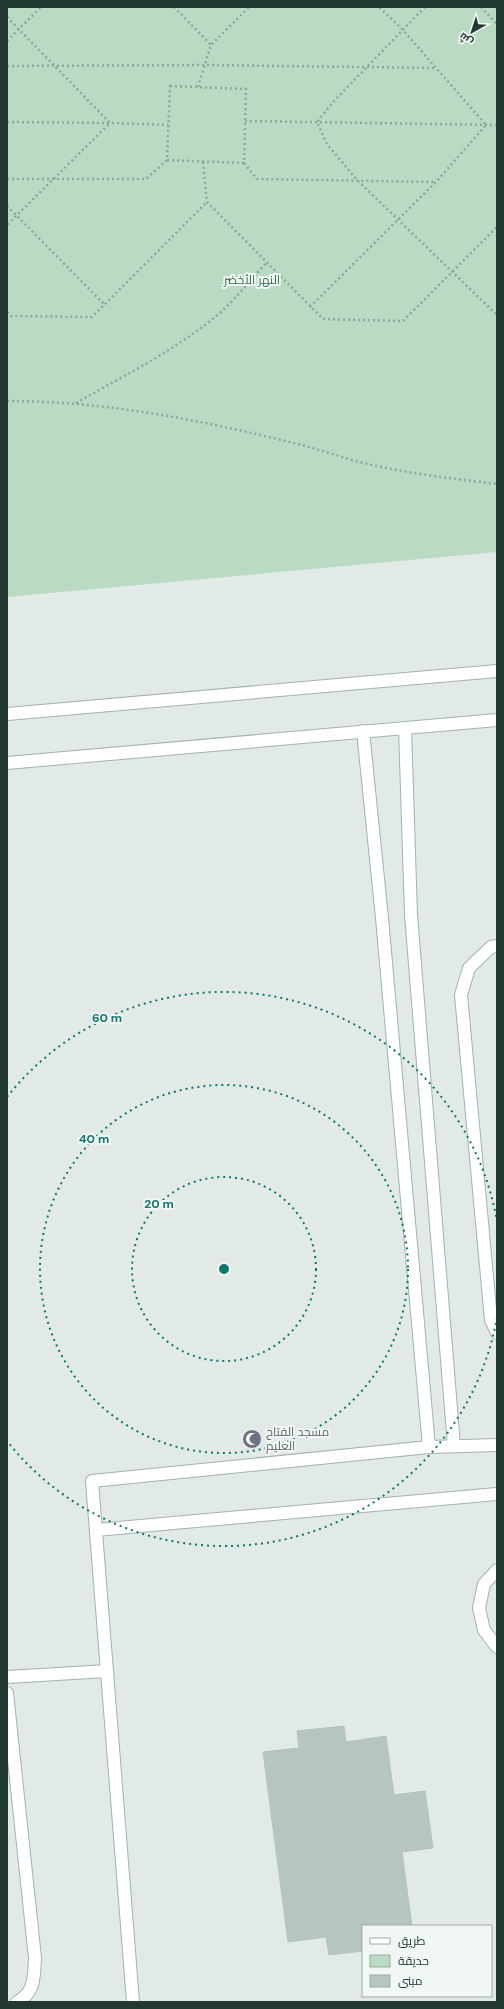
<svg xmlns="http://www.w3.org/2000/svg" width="504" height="2009" font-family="'DM Sans',Cairo,sans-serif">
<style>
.green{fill:#bbdac3}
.building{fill:#b6c5bf;stroke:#b4c3bd}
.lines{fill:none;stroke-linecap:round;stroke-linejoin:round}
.lane-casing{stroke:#a4b2ad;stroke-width:14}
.street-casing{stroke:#a4b2ad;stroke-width:14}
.path{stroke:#84ac9f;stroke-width:2.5;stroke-dasharray:2 3;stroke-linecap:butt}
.lane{stroke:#fff;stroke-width:12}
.street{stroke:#fff;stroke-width:12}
.ring{fill:none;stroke:#0f766e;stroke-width:2;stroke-dasharray:2 4}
.labels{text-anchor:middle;stroke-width:4;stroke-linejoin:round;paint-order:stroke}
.park-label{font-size:12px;fill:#306e47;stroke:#f1f7f4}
.worship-label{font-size:12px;fill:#5b616d;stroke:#f1f7f4;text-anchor:start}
.centre{fill:#0f766e;stroke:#f1f7f4;stroke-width:2}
.ring-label{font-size:12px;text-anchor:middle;font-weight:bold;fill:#0f766e;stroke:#f1f7f4;stroke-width:4;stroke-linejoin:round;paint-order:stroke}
</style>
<rect width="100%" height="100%" fill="#e1eae6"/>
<path class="green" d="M7,7H497V552L7,597Z"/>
<path class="building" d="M344,1726L346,1742L386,1736L394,1795L425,1791L433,1848L402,1852L412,1926H363V1951L329,1955L326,1937L288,1942L263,1752L299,1748L297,1731Z"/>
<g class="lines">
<defs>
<g id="lane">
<path d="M405,728L411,915L454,1446"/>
<path d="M363,731L382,918L429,1447"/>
<path d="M497,946L491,947L469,968L461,995L491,1320L497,1333"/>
<path d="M96,1530L497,1494"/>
<path d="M497,1570L484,1584L479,1608L484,1630L497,1647"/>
<path d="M7,1677L107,1671"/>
<path d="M7,1693L35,1958C34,1976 35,1993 17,2002"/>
<path d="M133,2002L92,1481L429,1447L497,1445"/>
</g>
<g id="street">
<path d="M7,714L497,671"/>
<path d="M7,763L497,720"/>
</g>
</defs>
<use href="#lane" class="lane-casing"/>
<use href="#street" class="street-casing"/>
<g class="path">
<path d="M174,7L211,45"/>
<path d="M425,7L334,101L317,122L327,144L357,180L497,315"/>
<path d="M481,7L497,24"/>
<path d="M7,17L110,123L7,225"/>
<path d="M7,41L41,7"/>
<path d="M7,66L205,65L436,68"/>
<path d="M170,86L246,89L244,163L167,160Z"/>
<path d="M198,87L211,45L249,7"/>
<path d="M245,121L497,125"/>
<path d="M7,122L110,123L168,125"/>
<path d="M203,162L207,202L323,319L403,321L497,227"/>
<path d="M244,163L257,179L435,182"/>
<path d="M7,179H146L167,160"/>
<path d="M7,206L104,304"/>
<path d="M310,307L436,182L486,125L403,30L379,7"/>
<path d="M7,312L11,316L92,317L207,202"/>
<path d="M7,401C107,401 205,421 302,445C325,451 348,460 372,465C413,474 455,479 497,484"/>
<path d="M76,403C125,375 178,349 221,312C237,297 252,279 267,262"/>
</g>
<use href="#lane" class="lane"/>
<use href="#street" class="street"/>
</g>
<g class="ring">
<circle cx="224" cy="1269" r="92"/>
<circle cx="224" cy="1269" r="184"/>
<path d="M497 1317A277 277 0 0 1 7 1441M7 1097A277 277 0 0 1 497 1221"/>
</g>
<defs>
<symbol id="mosque-disc" viewBox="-11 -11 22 22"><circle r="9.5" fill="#6b7280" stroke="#f1f7f4"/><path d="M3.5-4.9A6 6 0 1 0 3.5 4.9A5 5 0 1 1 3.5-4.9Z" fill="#fff"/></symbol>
</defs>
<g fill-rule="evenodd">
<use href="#mosque-disc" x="241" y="1428" width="22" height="22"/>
</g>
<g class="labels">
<g class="park-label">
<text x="252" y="284">النهر الأخضر</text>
</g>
<g class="worship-label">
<text x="266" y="1436">مسجد الفتاح<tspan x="266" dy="14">العليم</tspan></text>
</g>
</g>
<circle cx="224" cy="1269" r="6" class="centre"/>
<g class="ring-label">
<text x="107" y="1022">60 m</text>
<text x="94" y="1143">40 m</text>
<text x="159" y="1208">20 m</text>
</g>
<rect width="504" height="2009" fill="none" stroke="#233a33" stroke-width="16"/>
<rect x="362" y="1925" width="130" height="72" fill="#f1f7f4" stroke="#9faba7"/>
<rect x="370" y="1938" width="20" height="6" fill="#ffffff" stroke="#9faba7"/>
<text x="398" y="1945" font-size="12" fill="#233a33">طريق</text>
<rect x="370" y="1955" width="20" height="12" fill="#bbdac3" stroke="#9faba7"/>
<text x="398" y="1965" font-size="12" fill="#233a33">حديقة</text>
<rect x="370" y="1975" width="20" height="12" fill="#b6c5bf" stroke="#9faba7"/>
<text x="398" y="1985" font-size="12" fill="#233a33">مبنى</text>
<g transform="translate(472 32) rotate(219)" stroke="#f1f7f4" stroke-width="3" paint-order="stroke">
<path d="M0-3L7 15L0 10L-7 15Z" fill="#233a33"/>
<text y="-6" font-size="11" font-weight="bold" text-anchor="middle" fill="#233a33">ش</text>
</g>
</svg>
